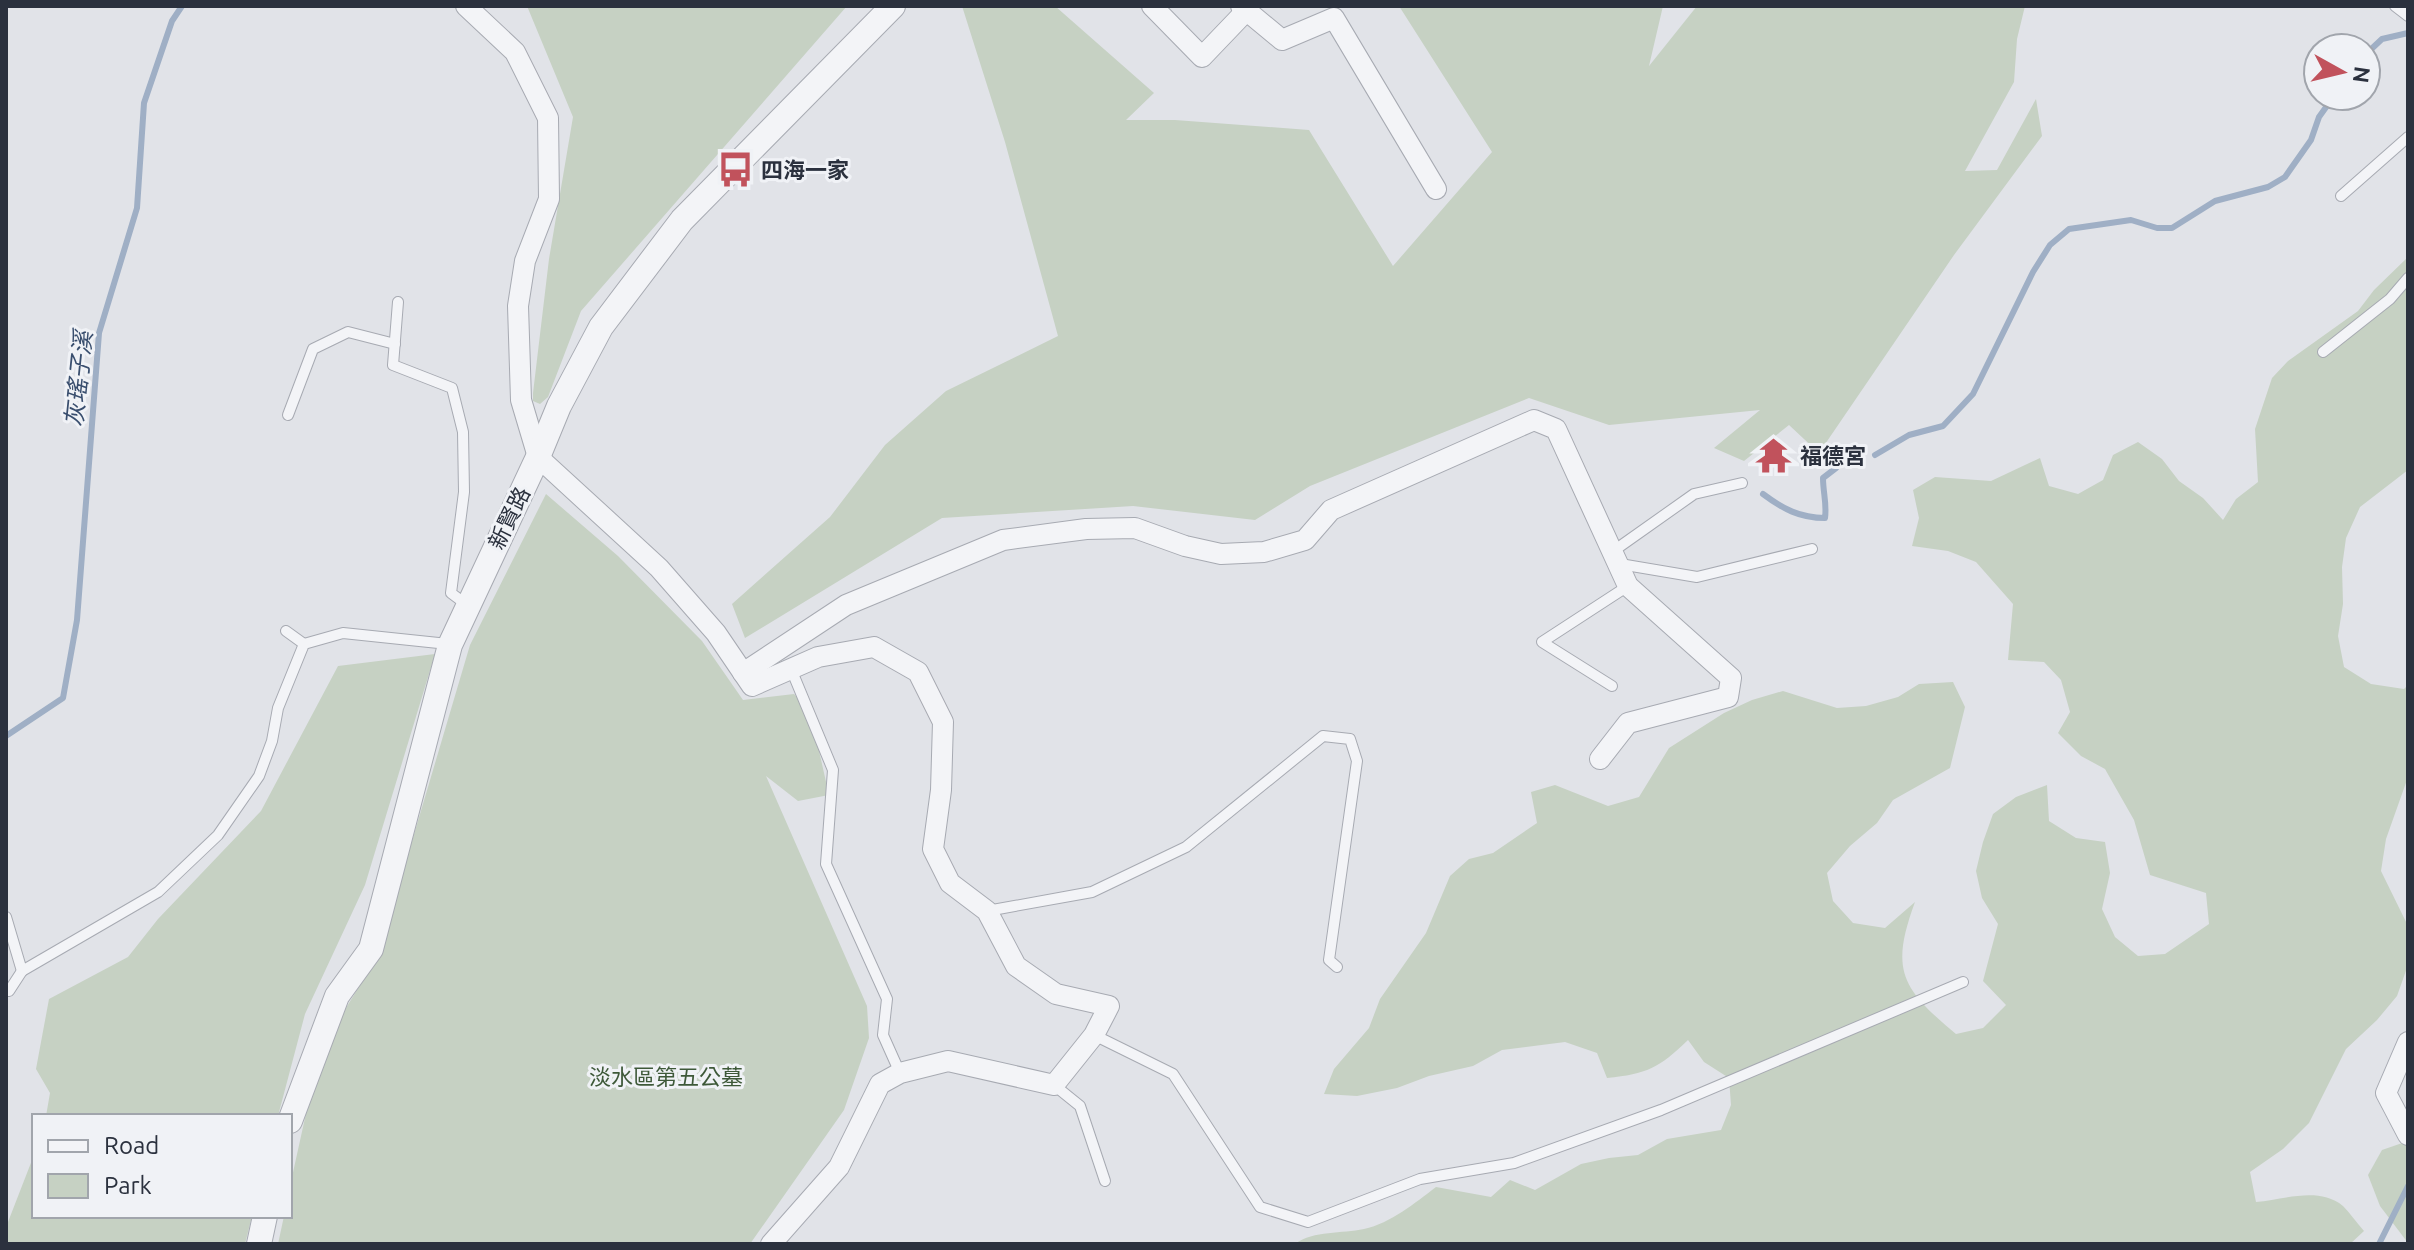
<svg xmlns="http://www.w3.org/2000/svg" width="2414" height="1250" font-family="Ubuntu,'Noto Sans TC',sans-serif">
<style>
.green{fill:#c6d1c3}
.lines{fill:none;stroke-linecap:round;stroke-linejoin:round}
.stream{stroke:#9fafc5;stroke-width:6}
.service-casing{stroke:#a7aab2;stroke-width:12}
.minor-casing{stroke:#a7aab2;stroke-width:22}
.tertiary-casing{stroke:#a7aab2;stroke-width:26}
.service{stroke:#f3f4f7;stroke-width:10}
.minor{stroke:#f3f4f7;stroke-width:20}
.tertiary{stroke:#f3f4f7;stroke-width:24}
.labels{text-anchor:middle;stroke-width:6;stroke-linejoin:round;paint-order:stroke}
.poi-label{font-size:22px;font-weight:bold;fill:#2b313e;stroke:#f0f2f6;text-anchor:start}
.street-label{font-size:22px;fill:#2b313e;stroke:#f0f2f6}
.park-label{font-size:22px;fill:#3e5939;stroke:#f0f2f6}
.water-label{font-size:24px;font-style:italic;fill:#394e6e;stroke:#f0f2f6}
</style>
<rect width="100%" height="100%" fill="#e1e3e8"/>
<g class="green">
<path d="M527,6H847L581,311L548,397L540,404L533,401V393L549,259L573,117Z"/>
<path d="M962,6H1055L1154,93L1126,120H1175L1309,130L1393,266L1492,152L1399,6H1663L1649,66L1697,6H2025L2017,39L2014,82L1965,171L1997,170L2036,99L2042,136L1954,255L1819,453L1789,425L1744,461L1714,448L1760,410L1609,425L1529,398L1310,486L1255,520L1133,506L942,518L745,638L732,604L830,517L885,445L946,391L1058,336L1005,142Z"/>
<path d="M2408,257V470L2360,507L2346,538L2342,567L2343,604L2338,636L2344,667L2371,684L2404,689L2408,685V777L2386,839L2381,871L2408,926V965L2397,996L2377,1020L2346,1049L2309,1123L2283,1149L2250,1172L2256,1202C2284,1200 2318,1186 2343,1206C2350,1213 2357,1223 2364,1231L2350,1244H1295C1314,1230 1342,1234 1364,1229C1391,1223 1415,1203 1436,1187L1491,1197L1510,1180L1535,1190L1581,1164L1609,1158L1638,1155L1667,1139L1721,1130L1731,1105L1729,1078L1704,1062L1688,1040C1659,1068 1647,1074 1607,1078L1597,1053L1565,1042L1502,1050L1473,1066L1429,1076L1397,1088L1357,1096L1324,1094L1334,1069L1369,1028L1380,999L1426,933L1450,876L1469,859L1493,853L1537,823L1531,792L1555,785L1608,806L1639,797L1669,748L1724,713L1752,700L1783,691L1837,708L1866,706L1898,697L1919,684L1953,682L1965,707L1950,768L1893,800L1877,823L1850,846L1827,873L1833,901L1853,923L1885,928L1915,902C1890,970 1901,988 1956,1034L1983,1028L2006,1005L1983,981L1998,924L1982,898L1976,871L1983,842L1993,814L2016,797L2047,785L2049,821L2076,838L2105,842L2110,873L2102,909L2115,937L2138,956L2165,954L2209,924L2206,893L2150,875L2134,820L2105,769L2081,756L2058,733L2070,712L2061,680L2044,662L2008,660L2013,604L1976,562L1948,551L1912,546L1919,518L1913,490L1935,477L1991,481L2040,458L2049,486L2078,494L2103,480L2113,455L2138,442L2162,459L2179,481L2203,498L2223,520L2236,499L2258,482L2255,429L2272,378L2288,361L2358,311L2374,290Z"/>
<path d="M546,494L618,556L702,641L743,700L794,694L810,711L829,795L798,801L766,776L867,1006L869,1038L844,1110L750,1244H278L284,1216H290V1186L320,1050L378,956L470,645Z"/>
<path d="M435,654L365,885L305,1014L278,1116H46L50,1093L36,1069L49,999L128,957L158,919L261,811L338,666Z"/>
<path d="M2408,1141V1243L2380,1206L2368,1175L2382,1150Z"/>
<path d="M34,1155V1216H252L245,1244H6V1217L8,1222Z"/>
</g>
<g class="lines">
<g class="stream">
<path d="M2366,54L2382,39L2408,33"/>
<path d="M1875,455L1909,435L1943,426L1973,394L2033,272L2050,245L2069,229L2131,220L2157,228H2172L2215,201L2268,187L2285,177L2311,140L2319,117L2334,96"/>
<path d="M1763,494C1783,509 1800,518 1825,518C1827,504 1823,492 1823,478L1836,468"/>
<path d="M6,736L63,698L77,620L99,333L137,208L144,103L172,21L182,6"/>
<path d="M2379,1244L2408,1186"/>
</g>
<defs>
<g id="service">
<path d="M2395,6L2408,16"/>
<path d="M2341,196L2408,137"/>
<path d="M398,302L393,365L452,388L463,432L464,492L451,593L467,605"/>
<path d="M2323,352L2390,299L2408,278"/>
<path d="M288,415L313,349L348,332L395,344"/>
<path d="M1612,552L1694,494L1742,483"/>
<path d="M1620,564L1697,577L1812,549"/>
<path d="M286,631L304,644"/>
<path d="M791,669L833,770L826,864L887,999L883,1035L900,1073"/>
<path d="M1612,686L1542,642L1628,586"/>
<path d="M987,911L1092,892L1186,847L1323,736L1350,739L1357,761L1329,960L1337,967"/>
<path d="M6,917L22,971L158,892L218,835L259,776L272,741L278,708L304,644L343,633L448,644"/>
<path d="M6,990L9,991L22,971"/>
<path d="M1094,1035L1173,1074L1260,1207L1308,1222L1420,1179L1514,1163L1661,1110L1963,982"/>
<path d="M1054,1085L1080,1106L1105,1181"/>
</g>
<g id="minor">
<path d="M466,6L515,52L548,118L549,199L525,261L518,306L521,400L538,457L659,568L716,633L752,686L818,657L874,647L918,672L943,722L941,790L933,849L950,883L987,911L1016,966L1056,994L1109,1006L1094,1035L1054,1085L948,1061L900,1073L880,1084L839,1167L771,1244"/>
<path d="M1152,6L1202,57L1246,11"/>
<path d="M1241,6L1282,40L1334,18L1436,189"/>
<path d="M743,673L846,605L1003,540L1086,529L1135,528L1185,546L1221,554L1264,552L1305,540L1331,510L1534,420L1556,429L1628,586L1731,678L1728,697L1628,723L1600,759"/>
<path d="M2408,1042L2386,1093L2408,1135"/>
</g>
<g id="tertiary">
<path d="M290,1121L337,996L371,949L450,645L538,457L559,406L601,327L682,220L893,6"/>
<path d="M259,1244L265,1216"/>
</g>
</defs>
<use href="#service" class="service-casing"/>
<use href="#minor" class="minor-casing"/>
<use href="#tertiary" class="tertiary-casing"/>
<use href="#service" class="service"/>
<use href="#minor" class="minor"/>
<use href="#tertiary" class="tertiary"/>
</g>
<defs>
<symbol id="bus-bare" viewBox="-9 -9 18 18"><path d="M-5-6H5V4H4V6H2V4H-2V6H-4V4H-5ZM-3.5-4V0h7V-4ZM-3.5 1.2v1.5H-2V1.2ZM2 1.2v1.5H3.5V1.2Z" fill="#c1525c" stroke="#f0f2f6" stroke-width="2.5" paint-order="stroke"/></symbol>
<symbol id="temple-bare" viewBox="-9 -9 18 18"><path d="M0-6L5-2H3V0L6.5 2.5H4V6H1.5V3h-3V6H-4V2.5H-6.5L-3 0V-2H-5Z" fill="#c1525c" stroke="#f0f2f6" stroke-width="2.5" paint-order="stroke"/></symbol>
</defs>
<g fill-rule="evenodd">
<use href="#bus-bare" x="710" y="144" width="51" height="51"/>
<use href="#temple-bare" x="1748" y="430" width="51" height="51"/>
</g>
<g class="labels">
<g class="poi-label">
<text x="761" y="178">四海一家</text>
<text x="1800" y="464">福德宮</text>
</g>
<g class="street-label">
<text transform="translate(509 518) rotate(-64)" y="8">新賢路</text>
</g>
<g class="park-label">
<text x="666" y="1085">淡水區第五公墓</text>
</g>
<g class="water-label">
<text transform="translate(79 379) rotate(-84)" y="8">灰瑤子溪</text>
</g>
</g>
<rect width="2414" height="1250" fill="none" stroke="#2b313e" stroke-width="16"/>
<rect x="32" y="1114" width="260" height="104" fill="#f0f2f6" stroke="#a1a5ac" stroke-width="2"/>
<rect x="48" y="1140" width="40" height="12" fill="#f3f4f7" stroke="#a1a5ac" stroke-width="2"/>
<text x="104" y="1154" font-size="24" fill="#2b313e">Road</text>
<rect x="48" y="1174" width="40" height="24" fill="#c6d1c3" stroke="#a1a5ac" stroke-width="2"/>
<text x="104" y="1194" font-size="24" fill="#2b313e">Park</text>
<g transform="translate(2342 72) rotate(98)"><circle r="38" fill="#f0f2f6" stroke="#a1a5ac" stroke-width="2"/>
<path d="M0-6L14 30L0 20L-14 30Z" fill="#c1525c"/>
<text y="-12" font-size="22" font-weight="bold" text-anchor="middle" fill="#2b313e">N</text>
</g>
</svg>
